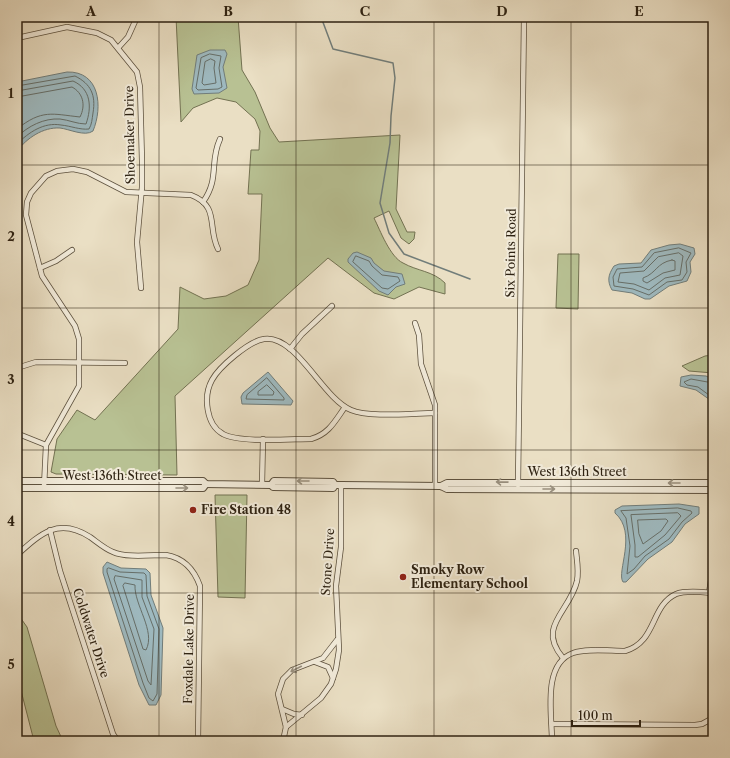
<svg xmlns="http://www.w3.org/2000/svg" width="730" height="758" font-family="'Libre Caslon Text',serif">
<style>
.green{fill:#b8c193;stroke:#737252}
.water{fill:#9eb9bf;stroke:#717d7a}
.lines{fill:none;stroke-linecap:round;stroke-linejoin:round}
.shore{stroke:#666e68;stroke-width:1}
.stream{stroke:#717d7a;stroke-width:1.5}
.minor-casing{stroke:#5d513e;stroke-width:6}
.tertiary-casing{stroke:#5d513e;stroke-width:8}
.minor{stroke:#f1ead9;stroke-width:4.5}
.tertiary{stroke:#f1ead9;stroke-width:6}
.oneway{stroke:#99907f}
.grid{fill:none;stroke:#2e2212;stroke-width:1;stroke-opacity:0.55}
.poi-dot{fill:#8f2418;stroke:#f1ead9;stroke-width:1.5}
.labels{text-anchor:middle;stroke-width:4;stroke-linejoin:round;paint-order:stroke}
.street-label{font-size:12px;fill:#2e2212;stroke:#f1ead9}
.poi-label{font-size:12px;font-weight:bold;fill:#2e2212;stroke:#f1ead9;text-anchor:start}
.neatline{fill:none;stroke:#2e2212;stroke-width:1.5}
.grid-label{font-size:13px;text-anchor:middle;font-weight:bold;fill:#2e2212}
</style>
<rect width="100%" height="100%" fill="#eadfc4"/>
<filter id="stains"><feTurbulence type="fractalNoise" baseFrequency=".005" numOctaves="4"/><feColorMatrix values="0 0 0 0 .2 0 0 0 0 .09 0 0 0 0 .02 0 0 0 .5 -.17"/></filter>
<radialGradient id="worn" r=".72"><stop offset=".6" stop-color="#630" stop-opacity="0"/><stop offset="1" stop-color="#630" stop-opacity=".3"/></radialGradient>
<g class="green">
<path d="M176,17H238L242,70L255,92L270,128L279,142L400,135L396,209L407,232H415L414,239L409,244L401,238L389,211L374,218C380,230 390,257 403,263C417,271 433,271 445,283V294L419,287L394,299L374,293L328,258L175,396L177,475L56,474L51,472L57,439L77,410L95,420L178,329L180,287L204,299L226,296L248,285L259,260L262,194H248L251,150H259L260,131L255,119L236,102L217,98L193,108L181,122Z"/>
<path d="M558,254H579L578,309L556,308Z"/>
<path d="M713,355V373L689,371L682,366L705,356Z"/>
<path d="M215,495H247L245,598L218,597Z"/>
<path d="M17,613L27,627L56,726L63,741H34L17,675Z"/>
</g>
<g class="water">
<path d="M210,50H225L227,54L223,67L227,88L219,93L194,94L192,89L197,55Z"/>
<path d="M67,72C100,71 103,107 93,131C85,137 69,129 60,128C43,127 27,138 17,151V82Z"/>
<path d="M680,244L694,248L695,254L690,262L691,272L687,281L669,286L650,299H645L632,293L612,290C607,281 608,275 614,266L619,264L641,263L651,250L669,245Z"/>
<path d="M357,252L371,258L374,263L384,271L402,274L405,284L396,287L388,295L379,291L348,262V259L353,253Z"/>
<path d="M268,372L293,401L291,405L242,404L241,397L243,393Z"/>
<path d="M691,375L706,376L713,379V402L696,390L680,386L681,377Z"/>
<path d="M679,504L699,507V514L685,524L672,542L648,559L626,582H623C616,572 638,533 615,513V510L622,506Z"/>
<path d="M107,562L121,568L146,569L150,573L151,595L163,628L161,695L156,705H149L139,685L103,573V567Z"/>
</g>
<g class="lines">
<g class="shore">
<path d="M210,54L221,56L219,68L222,87L218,89L198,90L196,88L201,58Z"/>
<path d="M211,59L215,61L214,68L216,83L204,85L202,83L205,62Z"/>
<path d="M17,86L75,76C91,84 96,95 93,113C92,119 92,124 89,129C80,130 71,126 61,125C44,122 29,132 17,144"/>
<path d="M17,91L73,81C91,89 92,107 86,124C77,124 69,120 60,119C44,118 28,126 17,137"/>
<path d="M17,97L72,87C83,93 86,105 80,117C52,114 42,109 17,129"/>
<path d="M679,248L691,253L686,262L687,272L682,280L667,282L649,295L633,289L614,286L613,277L617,269L642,267L654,253Z"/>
<path d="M679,253L683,256L680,275L665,278L649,290L634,284L618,282L620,273L644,271L658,257Z"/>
<path d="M356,256L369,261L372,266L382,275L398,277L400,281L388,289L382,288L353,262Z"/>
<path d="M672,260L675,261V270L663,273L647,283L643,281V278C657,273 656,263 672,260Z"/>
<path d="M267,378L284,398V400L246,399L247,395Z"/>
<path d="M713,383L691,379L684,382L687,385L698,387L713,398"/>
<path d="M267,385L274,392L273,395H258V392Z"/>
<path d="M678,508L691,511L692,513L682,522L669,539L645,556L634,569L627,574L630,546L626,518L621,511Z"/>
<path d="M678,513L681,516L665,535L638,557H635V545L631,515Z"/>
<path d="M638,520L666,519L668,521L661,531L643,544L639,534Z"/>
<path d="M109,568L120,572L144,573L146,575L147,596L159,629L157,694L153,701L149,698L143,683L107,572V569Z"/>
<path d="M117,576L142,580V597L154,629L151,685L148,681L114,579L115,576Z"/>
<path d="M125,583L135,585C134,605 156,631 146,650L143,649L123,586Z"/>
</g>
<path class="stream" d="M321,17L333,49L393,63L395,78L391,116L390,143L380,203L389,233L404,254L470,279"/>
<defs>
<g id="minor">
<path d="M17,38L67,27L97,33L111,40L137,72L140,87L142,161V187L137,242L141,288"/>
<path d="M118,48L128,37L137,17"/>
<path d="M203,202C220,178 209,163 220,139"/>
<path d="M40,268L56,261L72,250"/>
<path d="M415,323L419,335L421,364L435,405V486"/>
<path d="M290,349L302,334L332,306"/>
<path d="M20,367L36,362L125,363"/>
<path d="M345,407C335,421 329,434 311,439C291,439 239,443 223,434C206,425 203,396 212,380C219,367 249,341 264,339C296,334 322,398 351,410C369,418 414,413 435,413"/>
<path d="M21,435L46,445"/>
<path d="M262,485L263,439"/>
<path d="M518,485L524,17"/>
<path d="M44,487L46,445L79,386V339L75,326L42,276L26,215L27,202L31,193L46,176L57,171L73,169L87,172L126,192L191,195C220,206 207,227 218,249"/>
<path d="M50,530L60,571L113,734L118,741"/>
<path d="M17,555C41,533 59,517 90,537C97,542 105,549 113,552C126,558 151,555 166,555C184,558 194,569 200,586L198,741"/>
<path d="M709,593L713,567"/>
<path d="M563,658C536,626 570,612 577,581C579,571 577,561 576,551"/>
<path d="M315,662L328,667L333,678"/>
<path d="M282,709L294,714L302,715"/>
<path d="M552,724L695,725L702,724L713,718"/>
<path d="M286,727L321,698L331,684L336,669L339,650L336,586L341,547V485"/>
<path d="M283,741L286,727L278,694L283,679L292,670L323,658L337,640"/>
<path d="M552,741C552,715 542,664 573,653C586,648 610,651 625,651C657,642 650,606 676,594C686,590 702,592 713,593"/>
</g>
<g id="tertiary">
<path d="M17,481H203L206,484L271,485L273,487L333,488L335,485H341L441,486L447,489L713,490"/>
<path d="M271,485L274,481L333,482L335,485"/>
<path d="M441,486L447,483H713"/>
<path d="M17,488H203L206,484"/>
</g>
</defs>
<use href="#minor" class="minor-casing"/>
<use href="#tertiary" class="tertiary-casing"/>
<use href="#minor" class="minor"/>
<use href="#tertiary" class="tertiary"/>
</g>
<defs><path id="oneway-shaft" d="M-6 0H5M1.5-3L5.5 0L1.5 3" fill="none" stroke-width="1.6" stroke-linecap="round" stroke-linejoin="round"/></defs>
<g class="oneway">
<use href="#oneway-shaft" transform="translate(303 481) rotate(-180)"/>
<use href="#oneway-shaft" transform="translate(502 482) rotate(-179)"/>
<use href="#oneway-shaft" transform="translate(674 483) rotate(180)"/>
<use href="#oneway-shaft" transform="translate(182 488)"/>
<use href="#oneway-shaft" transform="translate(549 489)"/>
<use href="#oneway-shaft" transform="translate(296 669) rotate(153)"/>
</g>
<path class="grid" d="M159,17V741M296,17V741M434,17V741M571,17V741M17,165H713M17,308H713M17,450H713M17,593H713"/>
<g class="poi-dot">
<circle cx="193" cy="510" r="4"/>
<circle cx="403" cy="577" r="4"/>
</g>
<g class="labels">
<g class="street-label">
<text transform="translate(130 135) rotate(-91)" y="4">Shoemaker Drive</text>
<text transform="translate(511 253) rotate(-89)" y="4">Six Points Road</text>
<text x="577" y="476">West 136th Street</text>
<text x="112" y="480">West 136th Street</text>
<text transform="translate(328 562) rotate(-86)" y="4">Stone Drive</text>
<text transform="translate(91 633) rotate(72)" y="4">Coldwater Drive</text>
<text transform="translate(189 649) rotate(-89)" y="4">Foxdale Lake Drive</text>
</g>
<g class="poi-label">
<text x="201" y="514">Fire Station 48</text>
<text x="411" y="574">Smoky Row<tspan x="411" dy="14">Elementary School</tspan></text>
</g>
</g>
<rect width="730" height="758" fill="none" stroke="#eadfc4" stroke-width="44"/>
<path d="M572 720v6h68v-6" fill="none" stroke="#2e2212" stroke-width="2"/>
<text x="578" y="720" font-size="12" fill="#2e2212" stroke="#f1ead9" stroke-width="3" paint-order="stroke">100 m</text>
<rect x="22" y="22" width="686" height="714" class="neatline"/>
<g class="grid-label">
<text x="91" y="16">A</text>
<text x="228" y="16">B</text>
<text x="365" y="16">C</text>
<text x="502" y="16">D</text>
<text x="639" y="16">E</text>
<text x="11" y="98">1</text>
<text x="11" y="241">2</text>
<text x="11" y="384">3</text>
<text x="11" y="526">4</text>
<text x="11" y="669">5</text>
</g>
<rect width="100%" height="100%" filter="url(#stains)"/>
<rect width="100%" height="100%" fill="url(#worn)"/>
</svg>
